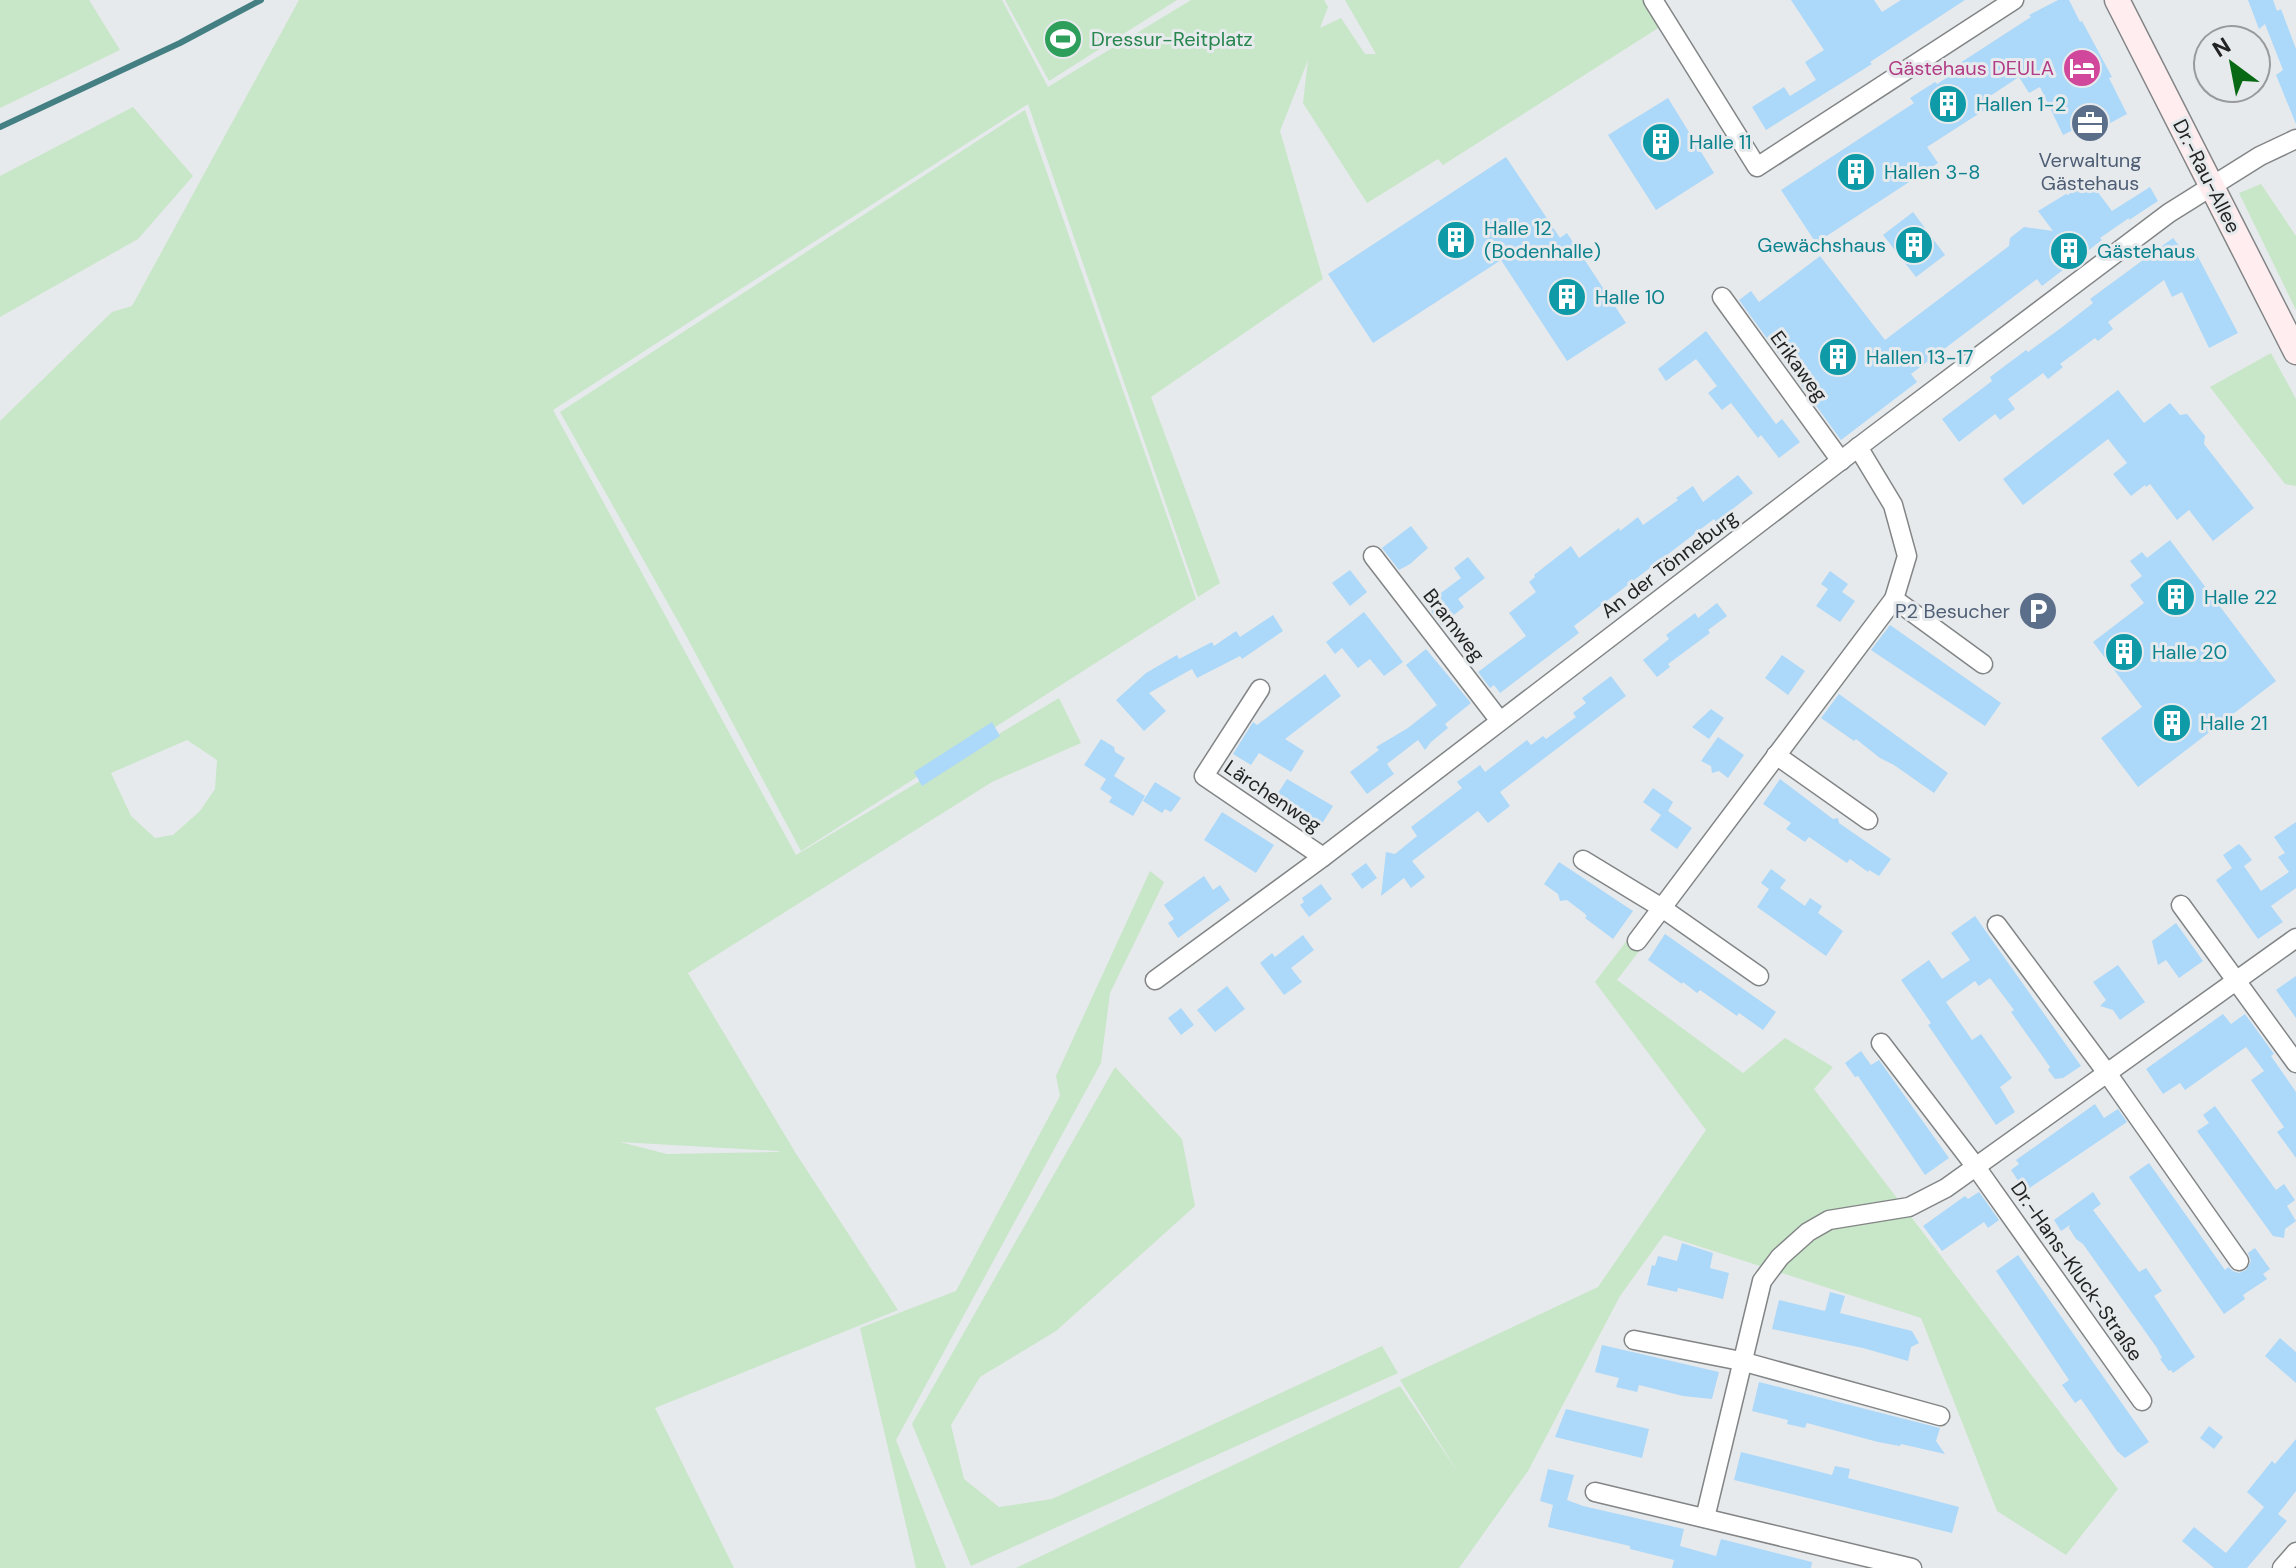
<svg xmlns="http://www.w3.org/2000/svg" width="2296" height="1568" font-family="'DM Sans',sans-serif">
<style>
.green{fill:#c8e6c8;fill-rule:evenodd}
.lines{fill:none;stroke-linecap:round;stroke-linejoin:round}
.stream{stroke:#447f83;stroke-width:6}
.building{fill:#acd8f9}
.street-casing{stroke:#828586;stroke-width:21}
.secondary-casing{stroke:#828586;stroke-width:27}
.street{stroke:#fff;stroke-width:18}
.secondary{stroke:#ffedf0;stroke-width:24}
.labels{text-anchor:middle;stroke-width:6;stroke-linejoin:round;paint-order:stroke}
.leisure-label{font-size:20px;fill:#27864d;stroke:#e7eaec;text-anchor:start}
.hotel-label{font-size:20px;fill:#b23c85;stroke:#e7eaec;text-anchor:end}
.culture-label{font-size:20px;fill:#0d838f;stroke:#e7eaec;text-anchor:start}
.service-label{font-size:20px;fill:#4e5e75;stroke:#e7eaec}
.street-label{font-size:20px;fill:#222323;stroke:#e7eaec}
</style>
<rect width="100%" height="100%" fill="#e7eaec"/>
<g class="green">
<path d="M0,0H89L120,50L0,108Z"/>
<path d="M299,0H1002L1048,87L1191,0H1324L1328,7L1320,28L1341,18L1365,54H1376L1345,0H1647L1663,25L1443,165L1438,159L1367,203L1303,103L1308,60L1280,131L1323,279L1151,397L1220,583L1198,597L1028,104L553,410L796,855L1059,698L1081,743L992,782L688,973L795,1152L898,1310L655,1408L734,1568H0V421L112,312L132,306ZM187,740L217,760L215,789L200,811L173,835L155,838L131,816L111,773ZM620,1142L779,1151V1152L667,1154Z"/>
<path d="M1005,0H1177L1049,81Z"/>
<path d="M133,107L193,176L138,239L0,317V176Z"/>
<path d="M1025,110L1196,599L801,851L683,630L560,412Z"/>
<path d="M2261,184L2296,236V310L2239,193Z"/>
<path d="M2271,353L2296,399V486L2285,484L2210,387Z"/>
<path d="M1150,871L1164,882L1110,993L1101,1063L896,1440L946,1568H916L860,1328L956,1291L1060,1096L1056,1076Z"/>
<path d="M1645,917L1659,925L1617,980L1743,1073L1785,1038L1833,1067L1814,1089L2118,1489L2066,1555L1997,1511L1921,1318L1664,1235L1620,1296L1528,1471L1459,1568H1016L1400,1386L1459,1474L1400,1380L1598,1287L1706,1130L1595,982Z"/>
<path d="M1115,1067L1182,1139L1195,1206L1056,1331L980,1377L951,1425L964,1479L999,1507L1052,1499L1382,1346L1398,1373L971,1566L912,1424Z"/>
</g>
<g class="lines">
<path class="stream" d="M0,127L180,43L261,0"/>
</g>
<g class="building">
<path d="M1791,0H1874L1882,12L1901,0H1965L1870,62L1872,64L1766,130L1752,107L1784,87L1790,96L1816,80L1805,62L1824,50Z"/>
<path d="M2058,0H2069L2080,22L2082,21L2112,77L2109,78L2127,114L2086,136L2081,126L2063,135L2040,87L2029,93L2019,77L1981,102L1986,109L1927,147L1938,163L1816,243L1781,190L1914,103L1910,98L1935,82L1937,84L1963,67L1960,63L2031,17L2029,15Z"/>
<path d="M2248,0H2273L2277,11L2281,9L2296,49V124L2276,75L2283,70L2265,24L2259,29Z"/>
<path d="M1668,98L1714,173L1656,210L1608,135Z"/>
<path d="M1506,157L1560,238L1567,233L1626,323L1567,361L1501,260L1373,343L1328,274Z"/>
<path d="M2088,179L2112,211L2150,187L2158,201L2129,220V218L2100,238L2102,240L2042,286L2037,279L1911,374L1917,382L1841,440L1739,300L1751,291L1759,302L1820,256L1885,340L2009,246L2010,238L2024,227L2053,231L2038,211L2066,194L2068,195Z"/>
<path d="M1913,212L1945,255L1916,277L1883,235Z"/>
<path d="M2173,238L2188,257L2196,253L2238,333L2209,348L2182,292L2172,297L2164,280L2108,322L2113,329L2098,341L2095,338L2060,364L2063,367L2048,379L2043,373L2008,399L2015,409L2000,420L1995,414L1959,442L1942,419L1992,381L1990,377L2026,350L2028,352L2061,328L2093,303L2090,299Z"/>
<path d="M1706,331L1776,424L1782,419L1800,442L1779,458L1761,435L1758,438L1731,403L1722,410L1708,393L1717,386L1696,359L1666,381L1658,369Z"/>
<path d="M2118,390L2144,423L2170,403L2180,415L2187,414L2205,436L2204,444L2254,508L2213,541L2189,510L2177,520L2150,484L2146,487L2145,485L2131,496L2113,474L2127,463L2108,439L2023,505L2003,479Z"/>
<path d="M1738,475L1753,493L1716,522L1714,519L1574,626L1579,633L1500,693L1494,685L1490,688L1478,672L1526,636L1509,613L1536,592L1529,582L1535,577L1534,575L1571,546L1579,558L1619,528L1620,531L1638,517L1643,525L1678,500L1676,498L1693,486L1703,502Z"/>
<path d="M1411,526L1428,548L1410,564L1399,570L1382,548Z"/>
<path d="M2170,540L2276,681L2138,787L2101,738L2142,707L2093,642L2144,603L2130,585L2142,576L2130,561L2142,552L2147,558Z"/>
<path d="M1468,557L1485,578L1458,599L1464,607L1441,625L1426,604L1461,578L1454,568Z"/>
<path d="M1350,570L1367,592L1350,606L1332,583Z"/>
<path d="M1830,571L1848,584L1842,592L1855,601L1840,622L1816,606L1828,589L1821,584Z"/>
<path d="M1717,603L1727,616L1708,630L1710,633L1668,664L1670,667L1657,677L1643,660L1669,639L1666,635L1695,613L1698,618Z"/>
<path d="M1364,612L1403,662L1384,676L1370,659L1358,668L1342,648L1335,654L1326,642Z"/>
<path d="M1273,615L1283,631L1242,659L1240,656L1197,678L1192,669L1149,693L1166,711L1144,731L1116,700L1146,673L1177,655L1179,659L1212,642L1214,646L1236,631L1240,637Z"/>
<path d="M1890,625L2001,703L1985,726L1871,650Z"/>
<path d="M1426,649L1471,703L1445,724L1448,728L1431,742L1425,750L1418,740L1387,764L1394,774L1367,794L1350,772L1379,750L1376,747L1408,728L1437,705L1406,665Z"/>
<path d="M1782,655L1805,671L1788,695L1765,678Z"/>
<path d="M1325,674L1341,696L1285,739L1304,751L1291,772L1259,753L1251,765L1233,754L1253,722L1257,725Z"/>
<path d="M1611,676L1626,696L1500,792L1510,806L1488,823L1478,811L1412,861L1425,877L1411,888L1404,878L1381,896L1386,852L1395,854L1417,836L1411,827L1462,788L1457,782L1480,765L1485,772L1527,740L1531,745L1543,736L1546,739L1576,717L1573,713L1586,703L1582,698Z"/>
<path d="M1839,694L1948,773L1934,793L1894,765L1880,758L1856,739L1854,741L1821,718Z"/>
<path d="M1711,709L1724,718L1709,739L1692,727Z"/>
<path d="M992,722L1000,736L922,786L914,772Z"/>
<path d="M1718,737L1744,755L1728,778L1719,771L1712,773L1711,766L1701,761Z"/>
<path d="M1101,739L1114,747L1115,752L1125,758L1114,776L1145,796L1133,816L1109,802L1112,797L1100,789L1106,779L1084,765Z"/>
<path d="M1287,779L1333,806L1320,827L1303,816L1301,819L1273,801Z"/>
<path d="M1780,779L1833,819L1838,818L1839,823L1891,859L1879,876L1869,870L1868,872L1850,859L1847,863L1809,837L1805,842L1786,829L1791,823L1763,804Z"/>
<path d="M1155,782L1181,798L1171,812L1165,809L1162,813L1143,801Z"/>
<path d="M1653,788L1673,802L1668,811L1692,828L1677,849L1650,830L1661,815L1643,802Z"/>
<path d="M1222,812L1274,845L1256,873L1204,840Z"/>
<path d="M2296,822V888L2271,906L2283,922L2258,939L2216,880L2232,868L2223,855L2239,844L2243,848L2252,860L2244,866L2261,891L2289,872L2278,857L2285,853L2274,837Z"/>
<path d="M1559,862L1633,911L1613,939L1585,918L1587,916L1584,913L1567,900L1560,901L1558,894L1544,884Z"/>
<path d="M1366,863L1377,878L1362,889L1351,874Z"/>
<path d="M1771,869L1786,880L1780,888L1805,906L1810,898L1822,906L1818,913L1843,931L1826,956L1757,907L1769,889L1761,883Z"/>
<path d="M1204,876L1213,890L1220,885L1230,900L1178,938L1168,923L1174,919L1164,905Z"/>
<path d="M1321,884L1332,899L1309,917L1300,905L1304,902L1302,898Z"/>
<path d="M1975,916L2081,1066L2063,1078L2055,1079L2048,1070L2050,1067L2011,1012L2014,1010L1990,978L1979,986L1975,981L1946,1002L1972,1040L1981,1034L2012,1078L2000,1087L2015,1112L1996,1125L1928,1025L1931,1023L1901,980L1929,960L1942,979L1970,960L1951,933Z"/>
<path d="M2176,923L2203,961L2179,978L2166,960L2158,965L2152,941Z"/>
<path d="M1665,934L1776,1012L1763,1030L1739,1013L1737,1016L1700,990L1697,993L1683,982L1682,984L1648,960Z"/>
<path d="M1303,935L1314,950L1291,968L1302,982L1284,995L1260,963L1272,953L1275,957Z"/>
<path d="M2118,965L2145,1002L2120,1020L2113,1010L2100,1006L2106,1000L2093,982Z"/>
<path d="M2296,976V1018L2276,990Z"/>
<path d="M1227,986L1245,1009L1215,1032L1197,1010Z"/>
<path d="M1181,1008L1194,1025L1181,1035L1168,1018Z"/>
<path d="M2223,1014L2231,1024L2245,1014L2274,1054L2271,1056L2296,1092V1158L2277,1132L2284,1127L2251,1080L2264,1071L2246,1047L2185,1090L2180,1083L2163,1094L2146,1069Z"/>
<path d="M1861,1051L1871,1065L1879,1060L1949,1158L1925,1175L1858,1076L1855,1077L1845,1063Z"/>
<path d="M2095,1104L2104,1118L2118,1109L2127,1122L2025,1191L2011,1170L2019,1164L2016,1160Z"/>
<path d="M2215,1106L2276,1190L2284,1184L2295,1200L2287,1206L2296,1221L2285,1229L2284,1238L2273,1236L2197,1131L2209,1123L2203,1115Z"/>
<path d="M2149,1163L2225,1270L2228,1267L2233,1271L2239,1273L2246,1270L2251,1261L2248,1253L2255,1248L2270,1269L2263,1274L2267,1279L2243,1295L2245,1299L2224,1314L2129,1177Z"/>
<path d="M1979,1192L1999,1220L1988,1228L1984,1222L1942,1251L1923,1226L1965,1196L1968,1199Z"/>
<path d="M2093,1192L2101,1204L2093,1210L2139,1272L2146,1268L2162,1291L2154,1296L2195,1357L2173,1373L2171,1370L2169,1371L2160,1359L2162,1358L2157,1348L2083,1244L2076,1239L2069,1228L2070,1225L2061,1231L2054,1220Z"/>
<path d="M1682,1243L1713,1253L1710,1268L1729,1273L1723,1299L1678,1288L1677,1292L1647,1285L1652,1265L1655,1266L1658,1256L1677,1261Z"/>
<path d="M2018,1255L2149,1442L2125,1458L2117,1451L2081,1399L2075,1403L2062,1385L2069,1380L1996,1271Z"/>
<path d="M1830,1292L1845,1296L1840,1313L1912,1331L1919,1343L1911,1347L1908,1361L1863,1348L1772,1329L1779,1300L1825,1311Z"/>
<path d="M2280,1338L2296,1352V1383L2265,1356Z"/>
<path d="M1602,1345L1719,1372L1712,1399L1683,1396L1639,1385L1637,1392L1616,1387L1619,1378L1595,1372Z"/>
<path d="M1759,1382L1940,1428L1936,1441L1945,1454L1901,1444L1900,1446L1878,1442L1807,1423L1805,1428L1787,1424L1788,1420L1752,1411Z"/>
<path d="M1566,1409L1649,1429L1642,1458L1555,1437Z"/>
<path d="M2209,1426L2223,1437L2214,1449L2200,1438Z"/>
<path d="M2296,1439V1491L2278,1514L2287,1521L2247,1568H2214L2182,1541L2194,1527L2226,1553L2264,1507L2247,1492L2272,1461L2275,1464Z"/>
<path d="M1741,1452L1832,1475L1835,1466L1850,1469L1848,1478L1959,1507L1952,1533L1734,1480Z"/>
<path d="M1548,1469L1574,1475L1567,1500L1583,1506L1684,1529L1680,1546L1716,1556L1721,1539L1812,1562L1811,1568H1672L1674,1560L1630,1549V1546L1548,1527L1553,1505L1540,1501Z"/>
</g>
<g class="lines">
<defs>
<g id="street">
<path d="M1653,0L1757,167L2014,0"/>
<path d="M1722,297L1841,461"/>
<path d="M1373,556L1500,721"/>
<path d="M1894,599L1983,664"/>
<path d="M1260,689L1204,776L1323,857"/>
<path d="M1776,755L1868,820"/>
<path d="M1583,860L1662,908L1759,976"/>
<path d="M2181,905L2296,1063"/>
<path d="M1997,925L2107,1073L2239,1261"/>
<path d="M1637,941L1894,599L1907,556L1893,505L1858,447"/>
<path d="M1155,980L1323,857L1869,439L2169,213L2260,156L2296,139"/>
<path d="M1881,1043L1976,1167L2142,1401"/>
<path d="M1634,1340L1741,1361L1940,1416"/>
<path d="M1595,1492L1912,1568"/>
<path d="M1705,1518L1762,1281L1780,1257L1808,1232L1829,1220L1909,1207L1946,1188L2296,938"/>
<path d="M2282,1568L2296,1552"/>
</g>
<path id="secondary" d="M2117,0L2296,352"/>
</defs>
<use href="#street" class="street-casing"/>
<use href="#secondary" class="secondary-casing"/>
<use href="#street" class="street"/>
<use href="#secondary" class="secondary"/>
</g>
<defs>
<symbol id="stadium-disc" viewBox="-11 -11 22 22"><circle r="9.5" fill="#2e9e5b" stroke="#e7eaec"/><path d="M0-5a6.5 5 0 1 0 0 10a6.5 5 0 1 0 0-10ZM-3.5-1.8h7v3.6h-7Z" fill="#fff"/></symbol>
<symbol id="hotel-disc" viewBox="-11 -11 22 22"><circle r="9.5" fill="#d1479c" stroke="#e7eaec"/><path d="M-6-4.5h1.5V1H6V5H4.5V3h-9V5H-6ZM-4 0a1.8 1.8 0 1 1 3.6 0ZM.5 0V-2.5h3Q6-2.5 6 0Z" fill="#fff"/></symbol>
<symbol id="building-disc" viewBox="-11 -11 22 22"><circle r="9.5" fill="#0f9aa8" stroke="#e7eaec"/><path d="M-4-6H4V6H1V3H-1V6H-4ZM-2.5-4.3h1.7v1.8h-1.7ZM.8-4.3h1.7v1.8H.8ZM-2.5-1h1.7V.8h-1.7ZM.8-1h1.7V.8H.8Z" fill="#fff"/></symbol>
<symbol id="office-disc" viewBox="-11 -11 22 22"><circle r="9.5" fill="#5c6f8a" stroke="#e7eaec"/><path d="M-6-3h4V-5.5h4V-3h4V5H-6ZM-1-4.5V-3h2v-1.5ZM-6 0V1H6V0Z" fill="#fff"/></symbol>
<symbol id="parking-disc" viewBox="-11 -11 22 22"><circle r="9.5" fill="#5c6f8a" stroke="#e7eaec"/><path d="M-3.5-5.5H1a3.5 3.5 0 0 1 0 7H-1V5.5H-3.5ZM-1-3.4V-.6H.8a1.4 1.4 0 0 0 0-2.8Z" fill="#fff"/></symbol>
</defs>
<g fill-rule="evenodd">
<use href="#stadium-disc" x="1041" y="17" width="44" height="44"/>
<use href="#hotel-disc" x="2060" y="46" width="44" height="44"/>
<use href="#building-disc" x="1926" y="82" width="44" height="44"/>
<use href="#office-disc" x="2068" y="101" width="44" height="44"/>
<use href="#building-disc" x="1639" y="120" width="44" height="44"/>
<use href="#building-disc" x="1834" y="150" width="44" height="44"/>
<use href="#building-disc" x="1434" y="218" width="44" height="44"/>
<use href="#building-disc" x="1892" y="223" width="44" height="44"/>
<use href="#building-disc" x="2047" y="229" width="44" height="44"/>
<use href="#building-disc" x="1545" y="275" width="44" height="44"/>
<use href="#building-disc" x="1816" y="335" width="44" height="44"/>
<use href="#building-disc" x="2154" y="575" width="44" height="44"/>
<use href="#parking-disc" x="2016" y="589" width="44" height="44"/>
<use href="#building-disc" x="2102" y="630" width="44" height="44"/>
<use href="#building-disc" x="2150" y="701" width="44" height="44"/>
</g>
<g class="labels">
<g class="leisure-label">
<text x="1091" y="46">Dressur-Reitplatz</text>
</g>
<g class="hotel-label">
<text x="2054" y="75">Gästehaus DEULA</text>
</g>
<g class="culture-label">
<text x="1976" y="111">Hallen 1-2</text>
<text x="1689" y="149">Halle 11</text>
<text x="1884" y="179">Hallen 3-8</text>
<text x="1484" y="235">Halle 12<tspan x="1484" dy="23">(Bodenhalle)</tspan></text>
<text x="1886" y="252" text-anchor="end">Gewächshaus</text>
<text x="2097" y="258">Gästehaus</text>
<text x="1595" y="304">Halle 10</text>
<text x="1866" y="364">Hallen 13-17</text>
<text x="2204" y="604">Halle 22</text>
<text x="2152" y="659">Halle 20</text>
<text x="2200" y="730">Halle 21</text>
</g>
<g class="service-label">
<text x="2090" y="167">Verwaltung<tspan x="2090" dy="23">Gästehaus</tspan></text>
<text x="2010" y="618" text-anchor="end">P2 Besucher</text>
</g>
<g class="street-label">
<text transform="translate(2207 176) rotate(63)" y="7">Dr.-Rau-Allee</text>
<text transform="translate(1799 366) rotate(54)" y="7">Erikaweg</text>
<text transform="translate(1669 564) rotate(-37)" y="7">An der Tönneburg</text>
<text transform="translate(1454 625) rotate(52)" y="7">Bramweg</text>
<text transform="translate(1273 796) rotate(34)" y="7">Lärchenweg</text>
<text transform="translate(2077 1271) rotate(55)" y="7">Dr.-Hans-Kluck-Straße</text>
</g>
</g>
<g transform="translate(2232 64) rotate(328)"><circle r="38" fill="#e7eaec" stroke="#989a9c" stroke-width="2"/>
<path d="M0-6L14 30L0 20L-14 30Z" fill="#076913"/>
<text y="-12" font-size="22" font-weight="bold" text-anchor="middle" fill="#222323">N</text>
</g>
</svg>
